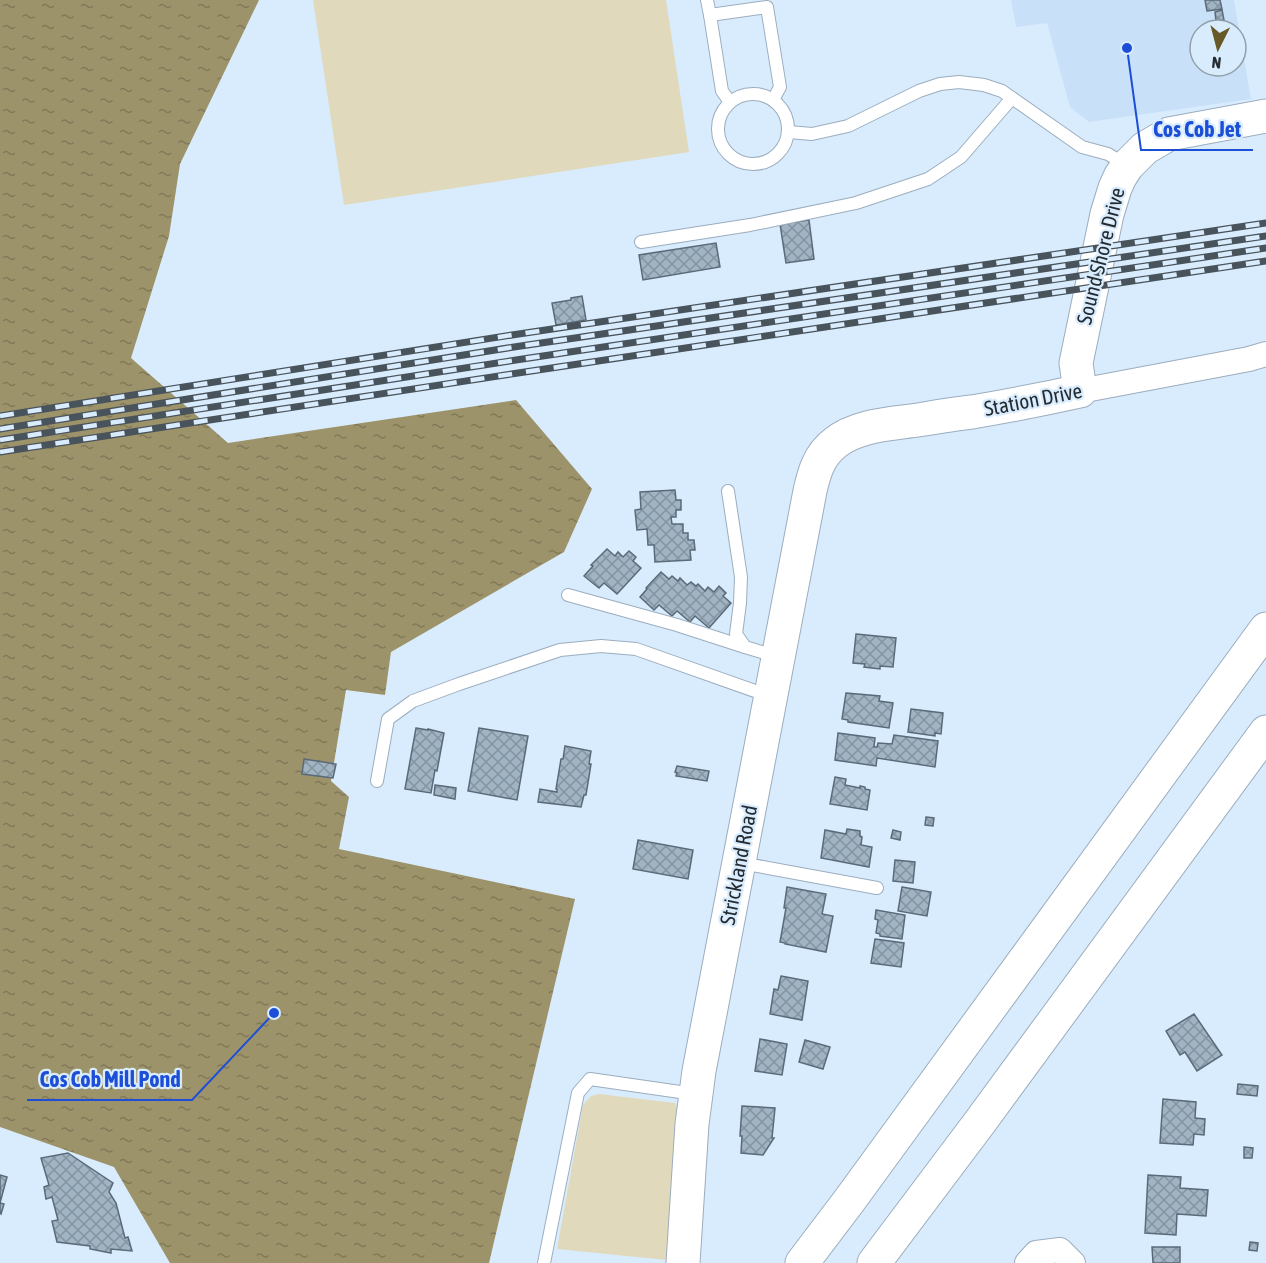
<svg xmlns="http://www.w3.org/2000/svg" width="1266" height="1263" font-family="'Asap Condensed',sans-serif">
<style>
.built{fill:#c9e1f8;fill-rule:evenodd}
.green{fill:#e0d9bb}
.water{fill:url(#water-ripples)}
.building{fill:url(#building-cross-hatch);stroke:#5a6a79;stroke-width:1.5}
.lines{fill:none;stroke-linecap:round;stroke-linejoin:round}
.lane-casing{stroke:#9badbe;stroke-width:14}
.street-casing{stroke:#9badbe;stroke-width:26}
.secondary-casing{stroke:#9badbe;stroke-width:35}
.highway-casing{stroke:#9badbe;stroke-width:35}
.lane{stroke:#fff;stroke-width:12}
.street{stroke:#fff;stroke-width:24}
.secondary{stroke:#fff;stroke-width:33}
.highway{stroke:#fff;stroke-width:33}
.rail-casing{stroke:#49535b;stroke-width:7}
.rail{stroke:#d9ecfd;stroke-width:4.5;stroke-dasharray:14;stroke-linecap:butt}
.labels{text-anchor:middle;stroke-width:4.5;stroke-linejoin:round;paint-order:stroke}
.street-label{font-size:21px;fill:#242b31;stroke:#d9ecfd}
.leader{fill:none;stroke:#1d4ed8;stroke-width:2}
.callout-dot{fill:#1d4ed8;stroke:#d9ecfd;stroke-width:2}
.callout-label{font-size:22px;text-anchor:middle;font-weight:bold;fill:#1d4ed8;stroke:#d9ecfd;stroke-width:4.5;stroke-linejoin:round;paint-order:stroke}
</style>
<defs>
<pattern id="water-ripples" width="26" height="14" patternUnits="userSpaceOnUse" patternTransform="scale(1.5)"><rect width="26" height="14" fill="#9d936a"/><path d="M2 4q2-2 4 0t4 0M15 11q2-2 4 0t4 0" fill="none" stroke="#807858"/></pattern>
<pattern id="building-cross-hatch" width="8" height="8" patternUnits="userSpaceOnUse" patternTransform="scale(1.5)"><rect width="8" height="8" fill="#a1b4c4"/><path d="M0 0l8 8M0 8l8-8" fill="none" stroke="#8393a0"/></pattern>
</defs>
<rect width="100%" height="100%" fill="#d9ecfd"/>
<path class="built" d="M1011,0H1234L1251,99L1089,122L1070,107L1047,23L1016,27ZM1200,30H1236V66H1200Z"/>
<g class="green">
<path d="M313,0H666L689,152L344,205Z"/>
<path d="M599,1094L675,1103L679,1110L667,1260L557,1249L583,1105L591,1096Z"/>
</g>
<path class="water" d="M0,0H259L180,164L169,236L131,358L228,443L516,400L592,489L564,552L391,652L385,695L346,690L331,781L349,797L339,849L575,899L489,1263H170L114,1167L0,1127Z"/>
<g class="building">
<path d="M1205,0H1220L1222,9L1207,11Z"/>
<path d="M1222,10L1224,20L1216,21L1215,12Z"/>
<path d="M809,220L814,259L786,263L780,224Z"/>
<path d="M716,243L720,267L643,280L639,255Z"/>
<path d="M582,296L586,320L556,325L552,303L571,300V298Z"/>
<path d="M675,490L676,500H681V510H676V517H671L672,524H683V533H688V540H694L695,550H690L691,560L655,562L654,545H648L647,529L637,530L635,510L641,509L640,492Z"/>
<path d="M607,549L615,556L618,552L623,557L629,551L636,557L633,561L641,568L617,594L604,583L599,588L584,576L593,566L591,565Z"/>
<path d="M661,572L669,579L672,576L678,581L680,578L687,585L691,582L696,586L698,584L705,591L708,587L714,592L719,586L726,593L723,596L731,603L709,628L695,616L690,622L677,611L672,616L659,605L654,610L640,597L647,589L646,588Z"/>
<path d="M856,634L896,638L893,667L880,666V669L864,667L865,664L853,663Z"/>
<path d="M846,693L880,696L879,701L893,703L889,728L848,722V720L842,719Z"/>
<path d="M911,709L943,713L941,734L935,733V736L908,732Z"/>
<path d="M416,728L428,730V729L444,733L437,771L435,770L431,793L405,789Z"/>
<path d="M479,728L528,736L517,800L468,791Z"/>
<path d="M838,733L875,738L874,747H877L878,743L892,744L894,735L938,741L935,767L877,758L876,766L835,760Z"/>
<path d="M565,746L591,751L589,764H591L586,795H584L581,807L538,802L540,789L557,792V789H556L561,759H563Z"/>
<path d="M304,759L336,764L333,778L302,774Z"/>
<path d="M677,766L709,771L707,781L676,776L677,773L675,772Z"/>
<path d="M835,777L846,779L845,785L860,788V786L865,787V789L870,790L867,810L830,804Z"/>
<path d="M435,785L456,788L455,799L434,795Z"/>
<path d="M926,817L934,818L933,826L925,825Z"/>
<path d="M847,829L860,831V836L862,837L861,845L872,847L869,867L821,858L825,830L846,834Z"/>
<path d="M893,830L901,832L900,840L891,838Z"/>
<path d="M638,840L693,850L688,879L633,869Z"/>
<path d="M895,860L915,862L913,883L893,881Z"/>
<path d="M787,887L826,894L822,914L833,916L826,952L785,944V943L780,942L786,908H784Z"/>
<path d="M902,887L931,892L927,916L898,911Z"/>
<path d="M876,910L905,915L902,939L880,936V934L876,933L878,920L875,919Z"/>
<path d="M875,939L904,943L901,967L871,963Z"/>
<path d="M781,976L808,981L802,1020L770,1014L774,989L778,990Z"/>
<path d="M1194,1014L1222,1055L1197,1071L1185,1052L1180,1055L1166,1031Z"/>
<path d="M760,1039L787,1044L782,1075L755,1071Z"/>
<path d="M805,1040L830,1047L823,1069L799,1062Z"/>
<path d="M1238,1084L1258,1086L1257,1096L1237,1094Z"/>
<path d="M1163,1099L1196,1102L1195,1118L1205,1119L1204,1135L1194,1134L1193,1145L1160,1143Z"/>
<path d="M742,1106L775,1108L772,1138H774L763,1155L741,1153L742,1136H740Z"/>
<path d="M1244,1147L1253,1148L1252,1158H1244Z"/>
<path d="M68,1153L113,1183L109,1192L116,1203L125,1238L128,1237L132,1251L111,1249V1253L90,1249V1246L57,1242L52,1221L58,1220L52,1197L46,1199L44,1187L49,1185L41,1158Z"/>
<path d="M0,1175L7,1177L0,1203L4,1204L1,1214L0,1213Z"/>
<path d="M1148,1175L1181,1177L1180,1188L1208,1190L1206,1216L1177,1214L1176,1235L1145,1233Z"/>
<path d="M1250,1242L1258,1243L1257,1251L1249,1250Z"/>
<path d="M1152,1247H1180V1263H1153Z"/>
</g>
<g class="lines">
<defs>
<g id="lane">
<path d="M707,0L710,15"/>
<circle cx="753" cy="129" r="35"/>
<path d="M730,102L722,91L710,15L767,7L780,87L773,100"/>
<path d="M789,132L812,134L848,126L919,91L940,84L959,82L984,85L1002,91L1082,147L1108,154L1126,165"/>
<path d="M641,242L750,225L856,203L928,179L961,157L1012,98"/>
<path d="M728,491L741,577L740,603L736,634L745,647L778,657"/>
<path d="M568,595L677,625L745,647"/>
<path d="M377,781L388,719L413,701L459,684L560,650L601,646L636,649L769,696"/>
<path d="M741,863L877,888"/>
<path d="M544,1263L578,1093L590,1079L694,1094"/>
</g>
<g id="street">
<path d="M1080,391L1249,359L1266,354"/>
<path d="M1027,1263L1036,1253L1060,1250L1073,1263"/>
</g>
<path id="secondary" d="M683,1263L692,1124L699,1071L810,491C814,473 819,455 835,443C857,425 891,424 918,420C936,417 954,414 972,412C1008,406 1044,399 1080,391L1076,363L1107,214L1115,188L1120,177L1127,166L1145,148L1169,134L1266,116"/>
<g id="highway">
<path d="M802,1263L849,1201L1266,629"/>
<path d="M874,1263L980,1122L1266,732"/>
</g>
</defs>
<use href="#lane" class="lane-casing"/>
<use href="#street" class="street-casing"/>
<use href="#secondary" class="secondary-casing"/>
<use href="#highway" class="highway-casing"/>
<use href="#lane" class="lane"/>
<use href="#street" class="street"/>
<use href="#secondary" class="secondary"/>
<use href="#highway" class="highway"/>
<defs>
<g id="rail">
<path d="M0,416L512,335L1266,223"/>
<path d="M0,429L514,347L1266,236"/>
<path d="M0,440L516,360L1266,248"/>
<path d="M0,452L518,373L1266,261"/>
</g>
</defs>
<use href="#rail" class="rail-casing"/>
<use href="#rail" class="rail"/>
</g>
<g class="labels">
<g class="street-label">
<text transform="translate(1101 256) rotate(-76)" y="7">Sound Shore Drive</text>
<text transform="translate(1033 400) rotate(-11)" y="7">Station Drive</text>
<text transform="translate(739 865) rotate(-79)" y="7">Strickland Road</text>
</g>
</g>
<path class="leader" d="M1127 48L1141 150H1253M274 1013L192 1100H27"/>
<g class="callout-dot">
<circle cx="1127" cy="48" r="6"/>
<circle cx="274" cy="1013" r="6"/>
</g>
<g class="callout-label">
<text x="1197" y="137">Cos Cob Jet</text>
<text x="110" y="1087">Cos Cob Mill Pond</text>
</g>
<g transform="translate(1218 48) rotate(186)"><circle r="28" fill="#d9ecfd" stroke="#919fab" stroke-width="1.5"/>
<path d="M0-4.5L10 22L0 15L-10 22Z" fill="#675a27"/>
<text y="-9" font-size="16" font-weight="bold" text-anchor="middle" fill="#242b31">N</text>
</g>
</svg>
